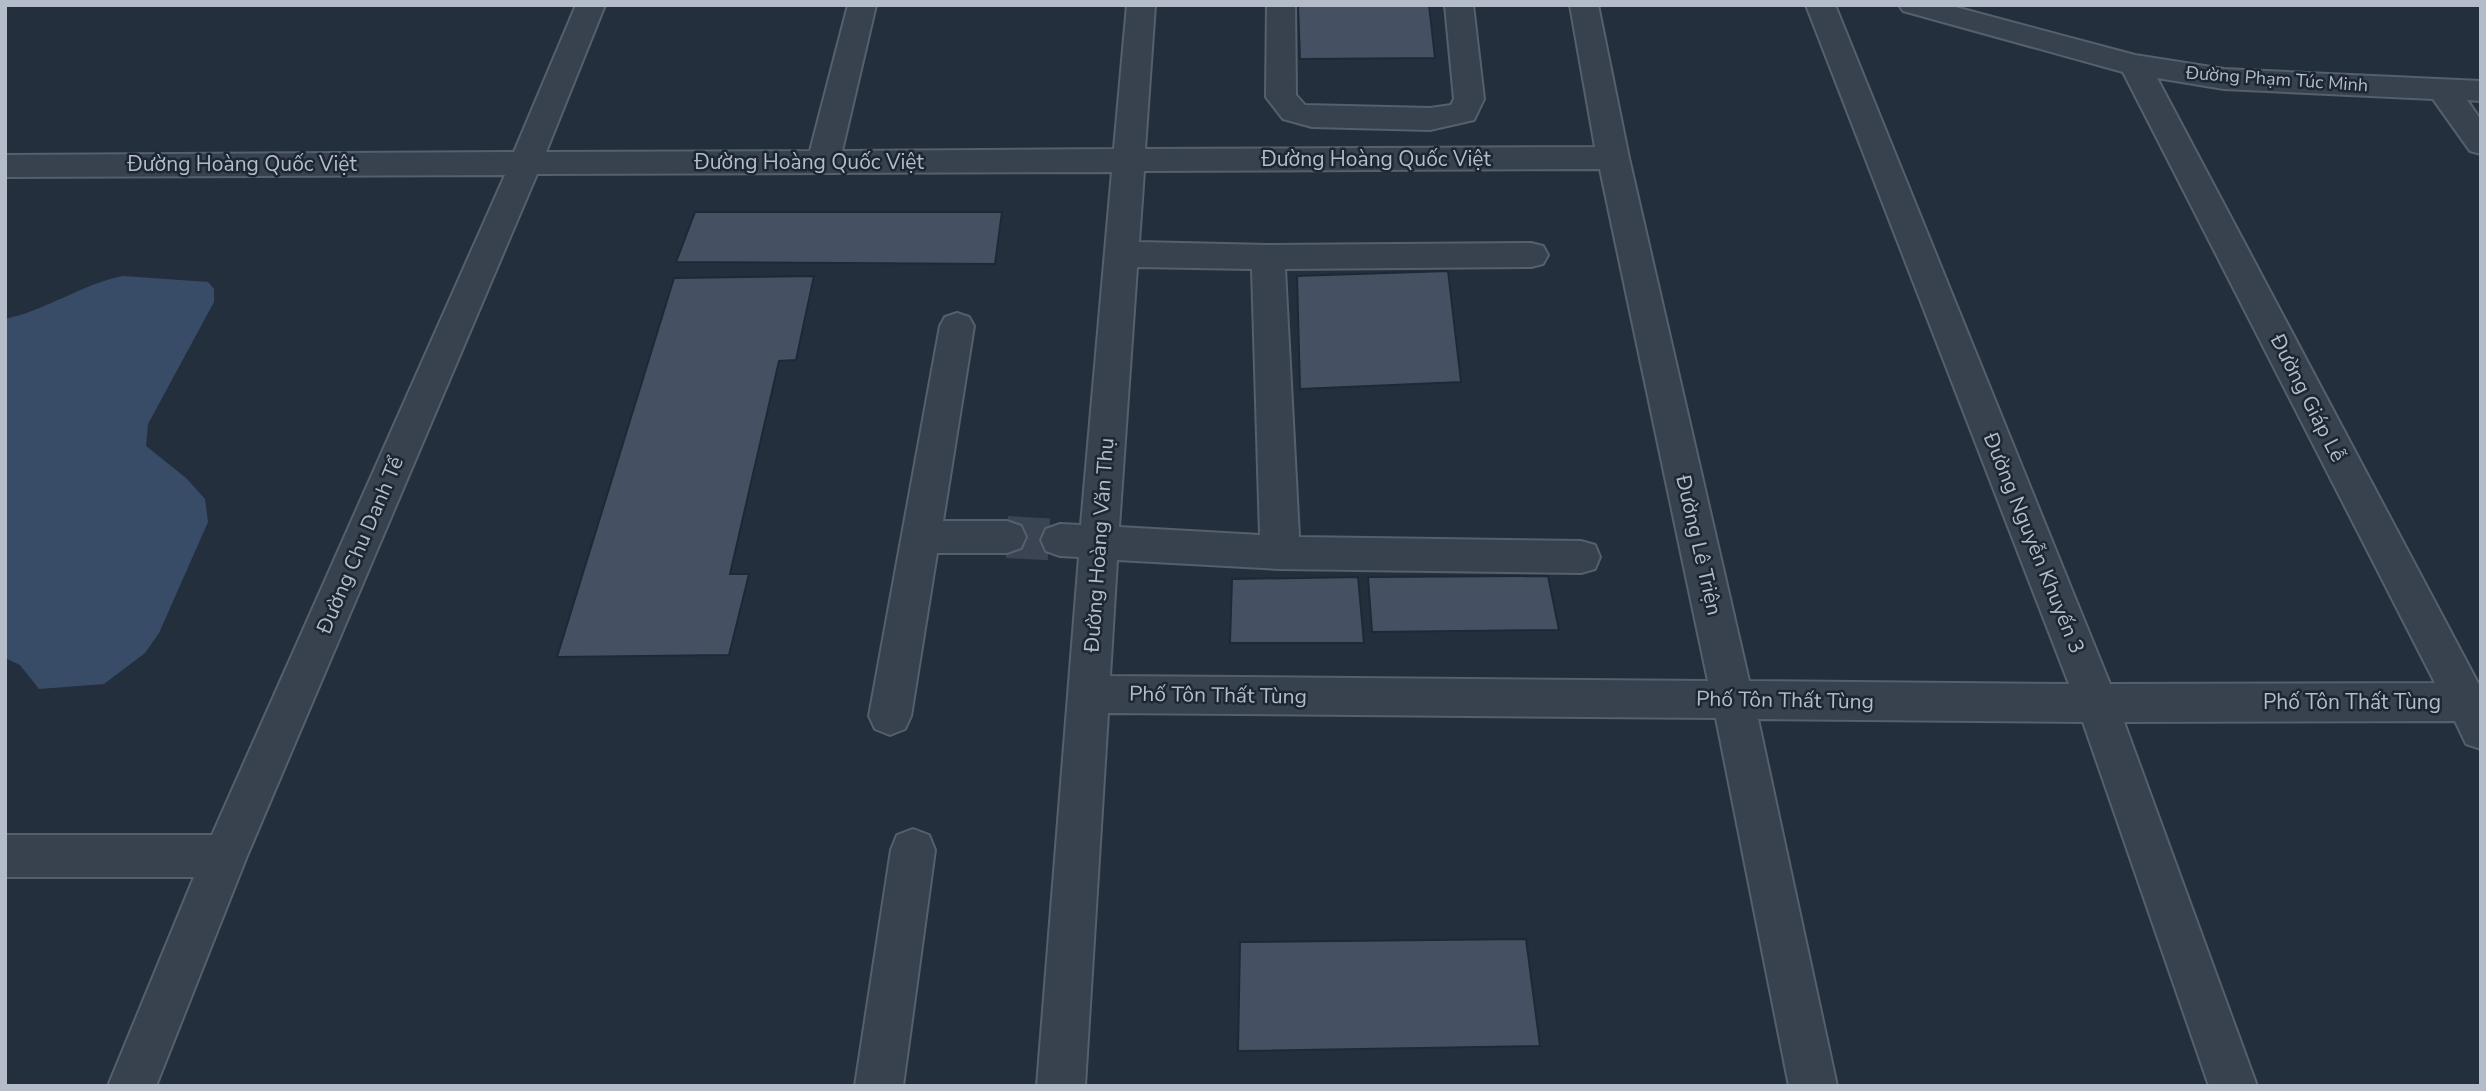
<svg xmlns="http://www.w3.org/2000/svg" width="2486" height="1091" font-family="'Nunito Sans',sans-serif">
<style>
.water{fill:#394c67}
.building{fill:#455162;stroke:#1f2835;stroke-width:2}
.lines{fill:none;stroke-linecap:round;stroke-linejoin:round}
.minor-tunnel{stroke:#3a4453;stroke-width:42;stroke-dasharray:42 21;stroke-linecap:butt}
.minor-casing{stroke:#565f6c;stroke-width:4}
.minor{fill:#38414e;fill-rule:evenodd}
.labels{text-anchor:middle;stroke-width:5;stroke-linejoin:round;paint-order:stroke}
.far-street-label{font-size:18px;fill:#b4bcc9;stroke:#1d2633}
.street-label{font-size:21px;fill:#b4bcc9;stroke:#1d2633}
</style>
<rect width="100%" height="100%" fill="#242f3e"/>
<path class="water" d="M123,276L208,282L214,289V302L148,424L146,446L186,478L205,499L208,522L159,633L145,653L104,684L39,689L20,665L5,658V319C47,310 82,284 123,276Z"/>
<g class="building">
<path d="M1298,5H1429L1435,58L1300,59Z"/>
<path d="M695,212H1002L995,264L676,262Z"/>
<path d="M1448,271L1461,382L1300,389L1297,276Z"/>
<path d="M814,276L796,360L779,361L730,574H749L729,655L557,657L674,278Z"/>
<path d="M1548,576L1559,630L1372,632L1368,577Z"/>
<path d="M1358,577L1364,643H1230L1232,579Z"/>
<path d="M1526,939L1540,1046L1238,1051L1240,942Z"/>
</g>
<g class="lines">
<path class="minor-tunnel" d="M1007,537L1060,540"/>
<defs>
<g id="minor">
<path d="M576,5H605L546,152L810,151L848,5H876L842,151L1114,149L1127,5H1155L1145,149L1595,147L1570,5H1598L1629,158L1749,681L2069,684L1806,5H1835L2110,684L2435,683L2123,72L1903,11L1899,5H1948L2135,55L2224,69L2481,81V101L2467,100L2481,120V154L2470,151L2433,99L2224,89L2157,78L2478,683H2481V749L2466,744L2455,721L2124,722L2257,1086H2209L2083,722L1758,719L1837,1086H1789L1716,718L1108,713L1085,1086H1037L1079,557L1060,556L1046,551L1041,540L1046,529L1060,524L1081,525L1112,172L537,174L247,856L156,1086H108L194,877H5V835H212L505,175L5,177V155L514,152ZM1600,169L1708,681L1110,676L1117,560L1280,569L1581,573L1595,569L1600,557L1595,545L1581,541L1299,537L1285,269L1531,267L1543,264L1548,255L1543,246L1531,243L1268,245L1139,242L1144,171ZM1137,267L1252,269L1260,535L1119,527Z"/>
<path d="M1267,5H1295L1296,95L1305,105L1430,108L1451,105L1454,99L1445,5H1473L1484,99L1474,120L1430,130L1312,127L1283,119L1266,97Z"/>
<path d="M957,313L969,317L974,326L943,521H1007L1021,526L1026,537L1021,548L1007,553H937L911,716L905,729L890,735L875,729L869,716L940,326L945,317Z"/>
<path d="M913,829L929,835L935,850L903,1086H855L891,850L897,835Z"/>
</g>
</defs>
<use href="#minor" class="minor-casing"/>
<use href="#minor" class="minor"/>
</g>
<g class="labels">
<g class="far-street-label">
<text transform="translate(2277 79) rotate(4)" y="6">Đường Phạm Túc Minh</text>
</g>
<g class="street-label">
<text x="1376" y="166">Đường Hoàng Quốc Việt</text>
<text x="809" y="169">Đường Hoàng Quốc Việt</text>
<text x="242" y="171">Đường Hoàng Quốc Việt</text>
<text transform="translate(2308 398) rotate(63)" y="7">Đường Giáp Lễ</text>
<text transform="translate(2034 543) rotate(68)" y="7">Đường Nguyễn Khuyến 3</text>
<text transform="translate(360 545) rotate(-67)" y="7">Đường Chu Danh Tể</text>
<text transform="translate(1099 545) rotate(-86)" y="7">Đường Hoàng Văn Thụ</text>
<text transform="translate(1699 545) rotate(77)" y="7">Đường Lê Triện</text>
<text transform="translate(1218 695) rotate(1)" y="7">Phố Tôn Thất Tùng</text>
<text transform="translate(1785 700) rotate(1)" y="7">Phố Tôn Thất Tùng</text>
<text x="2352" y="709">Phố Tôn Thất Tùng</text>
</g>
</g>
<rect width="2486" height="1091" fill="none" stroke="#b4bcc9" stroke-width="14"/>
</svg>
